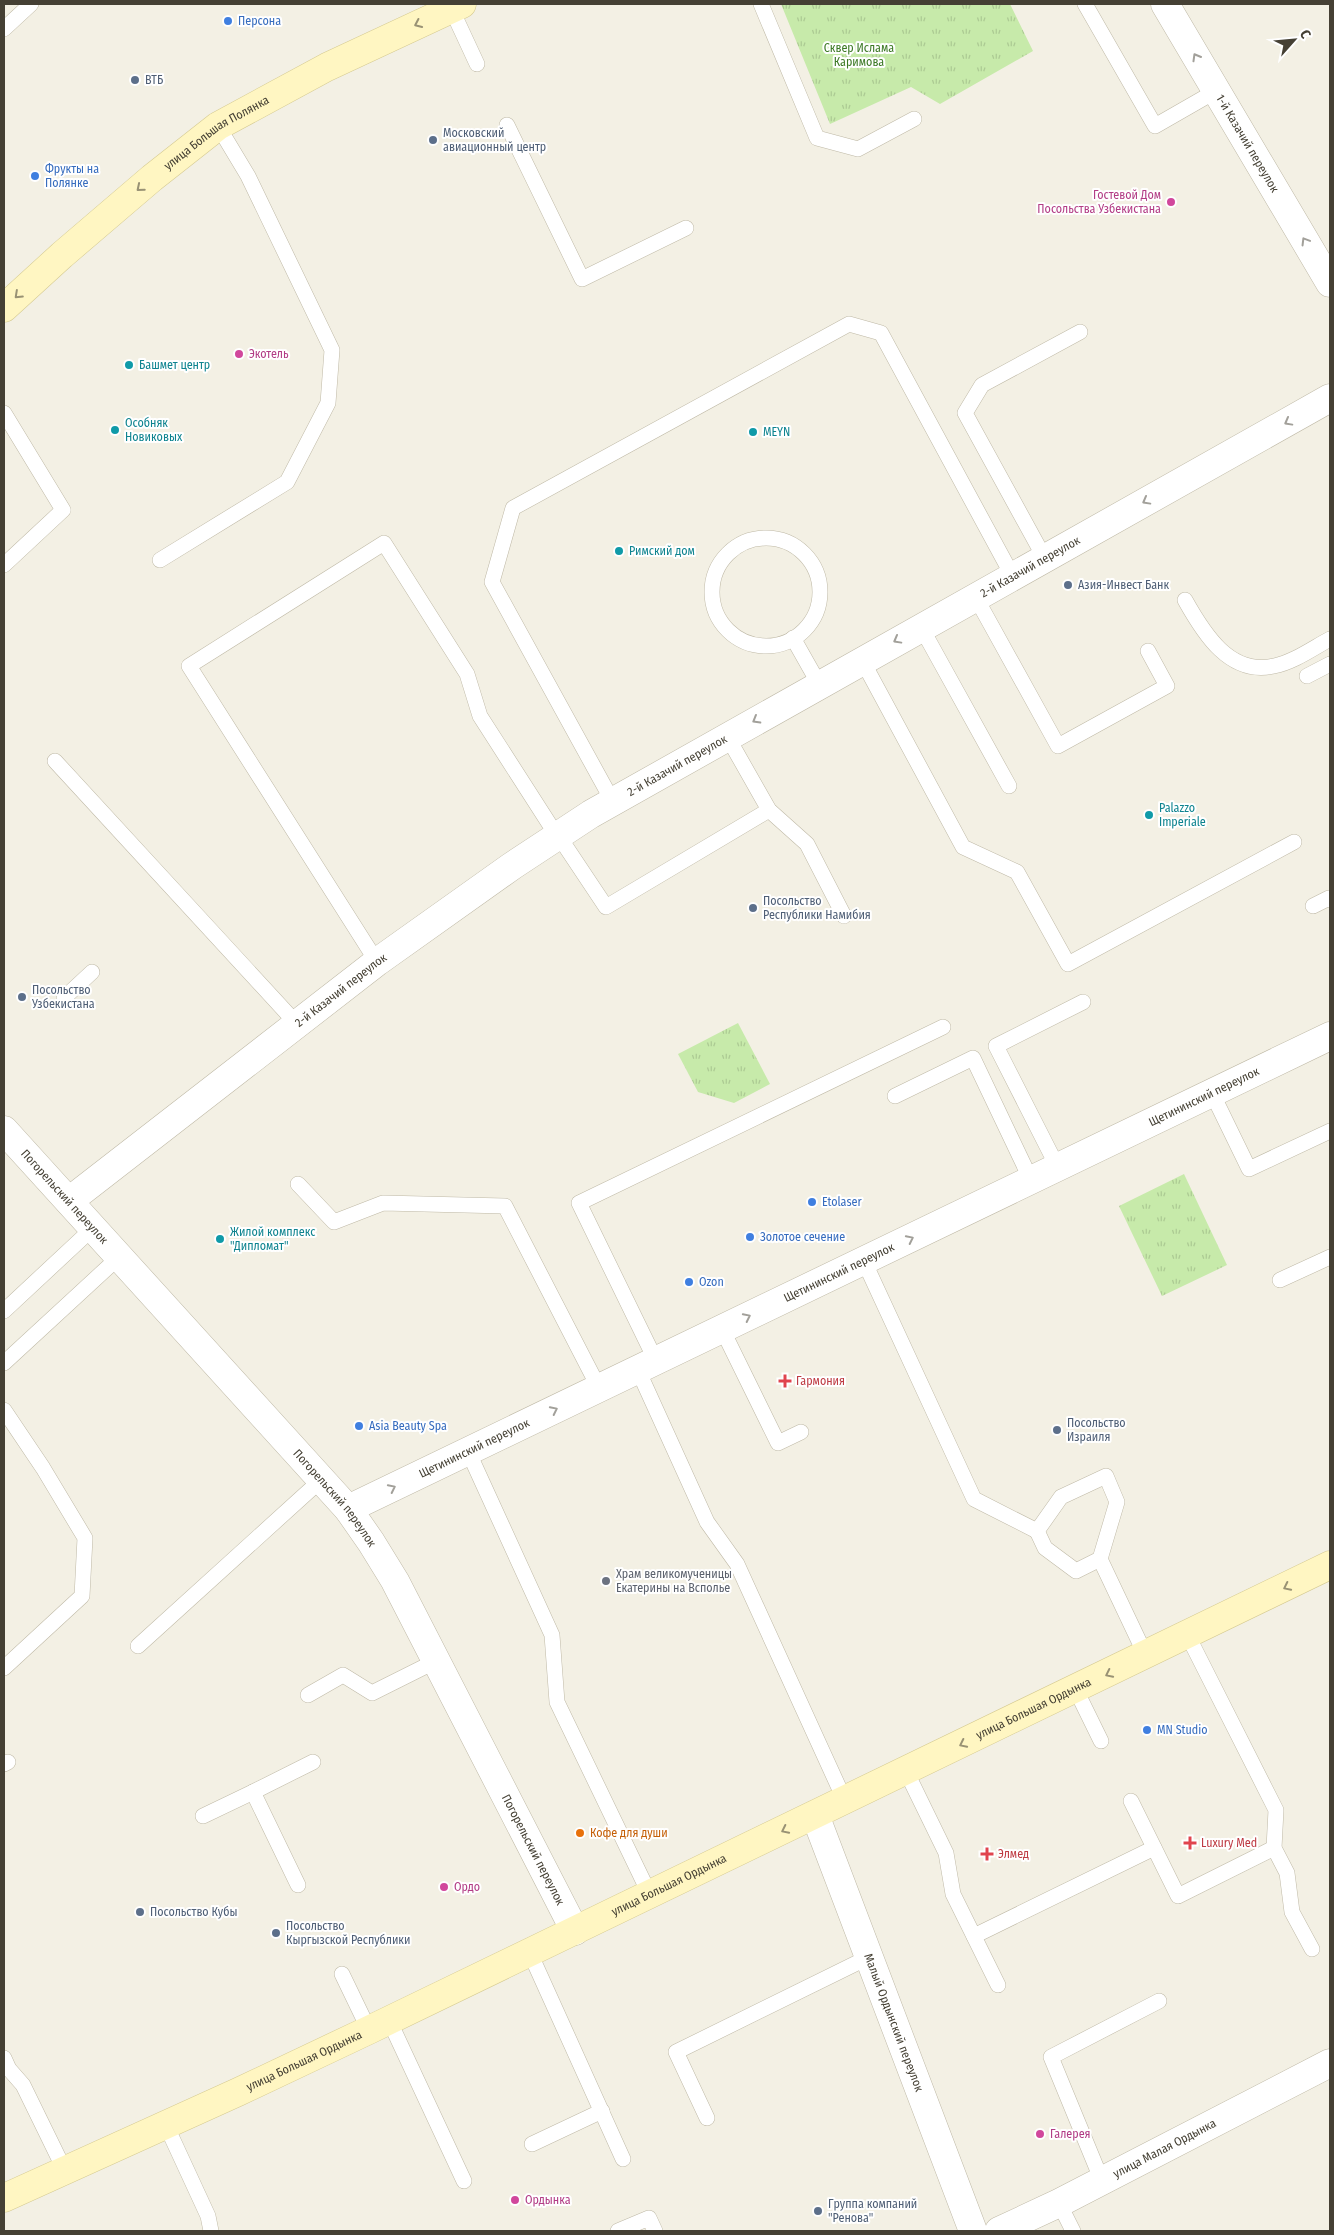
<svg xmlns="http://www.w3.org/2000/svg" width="1334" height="2235" font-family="'Fira Sans Condensed',sans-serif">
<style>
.grass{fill:url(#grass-tufts)}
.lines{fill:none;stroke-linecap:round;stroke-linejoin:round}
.service-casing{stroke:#bfb9a6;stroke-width:16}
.minor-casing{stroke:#bfb9a6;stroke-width:29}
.secondary-casing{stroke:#d5ca91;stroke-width:29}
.service{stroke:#fff;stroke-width:15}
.minor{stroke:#fff;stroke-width:28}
.secondary{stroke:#fff6c2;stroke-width:28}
.oneway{stroke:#999274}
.oneway2{stroke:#a2a09a}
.shop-dot{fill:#3f7fe0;stroke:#fff;stroke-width:2}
.service-dot{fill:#5c6f8a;stroke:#fff;stroke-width:2}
.hotel-dot{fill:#d1479c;stroke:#fff;stroke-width:2}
.culture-dot{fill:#0f9aa8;stroke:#fff;stroke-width:2}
.health-dot{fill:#e0444e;stroke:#fff;stroke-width:2}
.worship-dot{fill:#6b7280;stroke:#fff;stroke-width:2}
.food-dot{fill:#e8710a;stroke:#fff;stroke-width:2}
.labels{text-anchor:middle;stroke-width:4;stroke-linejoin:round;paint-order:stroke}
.shop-label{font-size:12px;fill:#366cbe;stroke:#fff;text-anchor:start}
.park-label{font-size:12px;fill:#3c7925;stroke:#fff}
.service-label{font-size:12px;fill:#4e5e75;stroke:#fff;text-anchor:start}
.street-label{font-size:12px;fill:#454034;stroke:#fff}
.hotel-label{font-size:12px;fill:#b23c85;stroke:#fff;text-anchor:start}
.culture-label{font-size:12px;fill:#0d838f;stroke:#fff;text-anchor:start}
.health-label{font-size:12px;fill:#be3a42;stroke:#fff;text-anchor:start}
.worship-label{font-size:12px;fill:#5b616d;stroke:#fff;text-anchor:start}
.food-label{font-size:12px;fill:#c56008;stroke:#fff;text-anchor:start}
</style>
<defs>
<pattern id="grass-tufts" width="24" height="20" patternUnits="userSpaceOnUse" patternTransform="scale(1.25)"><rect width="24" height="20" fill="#c7eaaa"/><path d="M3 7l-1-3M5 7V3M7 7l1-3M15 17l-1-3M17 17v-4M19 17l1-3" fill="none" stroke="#acca93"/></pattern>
</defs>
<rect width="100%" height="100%" fill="#f3f0e4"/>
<g class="grass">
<path d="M781,4H1010L1033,51L940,104L911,87L830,124Z"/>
<path d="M738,1023L770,1084L734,1103L698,1092L678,1054Z"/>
<path d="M1184,1174L1227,1265L1162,1296L1119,1206Z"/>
</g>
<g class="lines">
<defs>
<g id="service">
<path d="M761,4L817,138L858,149L914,119"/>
<path d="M1085,4L1155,126L1216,91"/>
<path d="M451,8L477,64"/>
<path d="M4,29L31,4"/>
<path d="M507,125L582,279L686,228"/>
<path d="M4,413L63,510L4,565"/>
<circle cx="766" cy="592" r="54"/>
<path d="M1044,557L965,413L982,385L1080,332"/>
<path d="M160,560L287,482L328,403L332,350L248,176L218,126"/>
<path d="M975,596L1058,746L1167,686L1148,651"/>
<path d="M1185,600C1204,634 1230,676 1274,666C1294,662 1313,648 1330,639"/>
<path d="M921,627L1009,786"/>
<path d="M793,638L819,684"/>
<path d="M862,660L963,847L1017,872L1068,964L1294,842"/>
<path d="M1307,676L1330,664"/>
<path d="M727,736L769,810L807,844L844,916"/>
<path d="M55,761L297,1024"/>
<path d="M613,802L492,582L513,508L849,324L881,333L1012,575"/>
<path d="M558,835L606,907L769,810"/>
<path d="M1313,906L1329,898L1330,900"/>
<path d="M377,962L189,666L384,543L467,674L480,716L557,836"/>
<path d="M64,998L92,972"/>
<path d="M1212,1093L1249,1169L1330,1131"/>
<path d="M895,1096L973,1058L1031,1180"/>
<path d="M1058,1168L996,1046L1083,1002"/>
<path d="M298,1184L334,1222L383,1203L505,1206L599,1388"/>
<path d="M864,1261L974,1499L1037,1531L1061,1497L1106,1476L1117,1502L1100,1559L1146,1656"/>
<path d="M1280,1280L1330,1257"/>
<path d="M4,1311L93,1228"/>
<path d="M722,1329L778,1443L801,1432"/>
<path d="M656,1361L579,1203L943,1027"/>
<path d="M4,1363L119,1257"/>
<path d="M638,1370L707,1522L737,1564L845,1801"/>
<path d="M4,1410L43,1468L85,1538L82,1596L4,1668"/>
<path d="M468,1451L552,1635L557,1702L650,1895"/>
<path d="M1037,1531L1045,1548L1076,1571L1100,1559"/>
<path d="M1188,1636L1276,1810L1274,1848L1287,1873L1292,1912L1312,1949"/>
<path d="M138,1646L321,1480"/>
<path d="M1076,1690L1101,1741"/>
<path d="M308,1695L343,1675L372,1693L436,1661"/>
<path d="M4,1764L8,1762"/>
<path d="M906,1771L946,1853L953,1894L998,1985"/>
<path d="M1131,1801L1178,1896L1274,1848"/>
<path d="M203,1816L253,1792"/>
<path d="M298,1885L253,1792L313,1762"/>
<path d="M974,1936L1154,1848"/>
<path d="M530,1953L623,2159"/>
<path d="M342,1974L369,2030"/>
<path d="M389,2020L464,2181"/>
<path d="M4,2058L9,2069L23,2085L65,2171"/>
<path d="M707,2118L676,2052L869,1957"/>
<path d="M166,2125L208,2216L211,2231"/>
<path d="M532,2144L602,2111"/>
<path d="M1102,2181L1051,2057L1159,2001"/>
<path d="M1059,2203L1073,2231"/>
<path d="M618,2231L649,2218L655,2231"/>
</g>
<g id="minor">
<path id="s1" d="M1165,4L1330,283"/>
<path id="s2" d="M4,1130L348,1509L371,1542L395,1581L575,1931"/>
<path id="s3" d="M69,1201L377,962L512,866L591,814L1330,398"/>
<path id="s4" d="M348,1509L1330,1036"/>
<path id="s5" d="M815,1815L973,2231"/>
<path id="s6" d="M999,2231L1059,2203L1330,2063"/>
</g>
<g id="secondary">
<path id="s7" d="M4,308L62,255L152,178L218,126L327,67L462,4"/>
<path id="s8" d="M4,2198L238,2092L369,2030L1330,1565"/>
</g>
</defs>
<use href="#service" class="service-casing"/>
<use href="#minor" class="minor-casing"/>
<use href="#secondary" class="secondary-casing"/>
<use href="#service" class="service"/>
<use href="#minor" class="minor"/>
<use href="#secondary" class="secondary"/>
</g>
<defs><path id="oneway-chevron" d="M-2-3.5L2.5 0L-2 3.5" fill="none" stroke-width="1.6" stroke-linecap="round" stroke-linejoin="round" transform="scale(1.25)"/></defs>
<g class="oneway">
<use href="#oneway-chevron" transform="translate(418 24) rotate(155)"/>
<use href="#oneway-chevron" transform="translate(140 188) rotate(140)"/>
<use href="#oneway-chevron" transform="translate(18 295) rotate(137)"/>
<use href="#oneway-chevron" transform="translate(1287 1587) rotate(154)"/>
<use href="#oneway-chevron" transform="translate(1109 1674) rotate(154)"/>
<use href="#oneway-chevron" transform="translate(963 1744) rotate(154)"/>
<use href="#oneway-chevron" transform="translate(785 1830) rotate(154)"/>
</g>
<g class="oneway2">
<use href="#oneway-chevron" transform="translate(1196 57) rotate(-120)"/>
<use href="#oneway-chevron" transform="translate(1305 241) rotate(-121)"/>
<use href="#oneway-chevron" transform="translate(1288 422) rotate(151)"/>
<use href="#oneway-chevron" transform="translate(1146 501) rotate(151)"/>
<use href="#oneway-chevron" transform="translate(897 640) rotate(151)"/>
<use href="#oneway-chevron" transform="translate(756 720) rotate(150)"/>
<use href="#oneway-chevron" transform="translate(910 1239) rotate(-26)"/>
<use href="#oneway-chevron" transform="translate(747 1317) rotate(-26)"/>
<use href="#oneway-chevron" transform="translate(554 1410) rotate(-26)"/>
<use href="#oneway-chevron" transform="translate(392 1488) rotate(-26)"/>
</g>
<g class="shop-dot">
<circle cx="228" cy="21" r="5"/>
<circle cx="35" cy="176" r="5"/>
<circle cx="812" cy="1202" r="5"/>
<circle cx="750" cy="1237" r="5"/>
<circle cx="689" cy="1282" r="5"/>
<circle cx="359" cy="1426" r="5"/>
<circle cx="1147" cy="1730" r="5"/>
</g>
<g class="service-dot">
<circle cx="135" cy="80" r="5"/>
<circle cx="433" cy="140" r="5"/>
<circle cx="1068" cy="585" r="5"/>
<circle cx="753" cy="908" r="5"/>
<circle cx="22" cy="997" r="5"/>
<circle cx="1057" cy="1430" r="5"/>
<circle cx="140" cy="1912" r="5"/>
<circle cx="276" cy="1933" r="5"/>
<circle cx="818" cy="2211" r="5"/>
</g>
<g class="hotel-dot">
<circle cx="1171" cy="202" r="5"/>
<circle cx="239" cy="354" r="5"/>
<circle cx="444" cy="1887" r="5"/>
<circle cx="1040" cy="2134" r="5"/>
<circle cx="515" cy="2200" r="5"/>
</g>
<g class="culture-dot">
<circle cx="129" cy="365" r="5"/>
<circle cx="115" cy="430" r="5"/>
<circle cx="753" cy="432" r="5"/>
<circle cx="619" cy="551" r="5"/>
<circle cx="1149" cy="815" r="5"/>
<circle cx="220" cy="1239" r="5"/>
</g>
<g class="health-dot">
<path d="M782.5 1373.5h5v5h5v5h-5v5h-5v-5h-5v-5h5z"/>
<path d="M1187.5 1835.5h5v5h5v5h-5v5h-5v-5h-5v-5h5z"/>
<path d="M984.5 1846.5h5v5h5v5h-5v5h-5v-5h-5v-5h5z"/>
</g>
<circle class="worship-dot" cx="606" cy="1581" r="5"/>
<circle class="food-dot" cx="580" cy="1833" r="5"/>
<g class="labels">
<g class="shop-label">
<text x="238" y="25">Персона</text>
<text x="45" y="173">Фрукты на<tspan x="45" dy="14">Полянке</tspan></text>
<text x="822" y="1206">Etolaser</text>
<text x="760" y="1241">Золотое сечение</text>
<text x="699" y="1286">Ozon</text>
<text x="369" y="1430">Asia Beauty Spa</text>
<text x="1157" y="1734">MN Studio</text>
</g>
<g class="park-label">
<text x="859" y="52">Сквер Ислама<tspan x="859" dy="14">Каримова</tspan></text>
</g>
<g class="service-label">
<text x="145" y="84">ВТБ</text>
<text x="443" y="137">Московский<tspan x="443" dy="14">авиационный центр</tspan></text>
<text x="1078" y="589">Азия-Инвест Банк</text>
<text x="763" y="905">Посольство<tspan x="763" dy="14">Республики Намибия</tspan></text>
<text x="32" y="994">Посольство<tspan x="32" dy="14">Узбекистана</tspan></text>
<text x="1067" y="1427">Посольство<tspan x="1067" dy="14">Израиля</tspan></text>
<text x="150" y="1916">Посольство Кубы</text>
<text x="286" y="1930">Посольство<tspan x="286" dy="14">Кыргызской Республики</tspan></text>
<text x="828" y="2208">Группа компаний<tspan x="828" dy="14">"Ренова"</tspan></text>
</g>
<g class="street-label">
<text dy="4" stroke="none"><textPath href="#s7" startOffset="276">улица Большая Полянка</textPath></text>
<text dy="4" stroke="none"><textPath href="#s1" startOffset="162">1-й Казачий переулок</textPath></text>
<text dy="4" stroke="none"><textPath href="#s3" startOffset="1154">2-й Казачий переулок</textPath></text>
<text dy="4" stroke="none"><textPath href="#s3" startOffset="749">2-й Казачий переулок</textPath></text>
<text dy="4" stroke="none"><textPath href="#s3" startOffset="344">2-й Казачий переулок</textPath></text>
<text dy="4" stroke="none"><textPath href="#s4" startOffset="950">Щетининский переулок</textPath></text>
<text dy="4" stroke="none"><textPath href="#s2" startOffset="90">Погорельский переулок</textPath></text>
<text dy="4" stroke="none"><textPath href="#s4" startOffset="545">Щетининский переулок</textPath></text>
<text dy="4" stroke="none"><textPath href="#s4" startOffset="140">Щетининский переулок</textPath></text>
<text dy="4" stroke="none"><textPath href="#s2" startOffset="495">Погорельский переулок</textPath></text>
<text dy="4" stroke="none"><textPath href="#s8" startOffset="1140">улица Большая Ордынка</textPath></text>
<text dy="4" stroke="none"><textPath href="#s2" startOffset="900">Погорельский переулок</textPath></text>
<text dy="4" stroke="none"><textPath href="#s8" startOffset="735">улица Большая Ордынка</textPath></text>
<text dy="4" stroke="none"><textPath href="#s5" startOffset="222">Малый Ордынский переулок</textPath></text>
<text dy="4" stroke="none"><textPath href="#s8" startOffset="330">улица Большая Ордынка</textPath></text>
<text dy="4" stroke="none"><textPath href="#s6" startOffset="185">улица Малая Ордынка</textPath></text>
</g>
<g class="hotel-label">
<text x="1161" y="199" text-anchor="end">Гостевой Дом<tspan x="1161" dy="14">Посольства Узбекистана</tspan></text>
<text x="249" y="358">Экотель</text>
<text x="454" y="1891">Ордо</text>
<text x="1050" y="2138">Галерея</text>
<text x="525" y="2204">Ордынка</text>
</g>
<g class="culture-label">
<text x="139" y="369">Башмет центр</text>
<text x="125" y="427">Особняк<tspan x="125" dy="14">Новиковых</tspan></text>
<text x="763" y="436">MEYN</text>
<text x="629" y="555">Римский дом</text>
<text x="1159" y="812">Palazzo<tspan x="1159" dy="14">Imperiale</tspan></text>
<text x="230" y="1236">Жилой комплекс<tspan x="230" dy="14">"Дипломат"</tspan></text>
</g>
<g class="health-label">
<text x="796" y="1385">Гармония</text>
<text x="1201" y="1847">Luxury Med</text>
<text x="998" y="1858">Элмед</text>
</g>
<g class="worship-label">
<text x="616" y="1578">Храм великомученицы<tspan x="616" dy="14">Екатерины на Всполье</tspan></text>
</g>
<g class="food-label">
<text x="590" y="1837">Кофе для души</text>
</g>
</g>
<rect width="1334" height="2235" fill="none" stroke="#454034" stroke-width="10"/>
<g transform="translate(1294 40) rotate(63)" stroke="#ffffff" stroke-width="4" paint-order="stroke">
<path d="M0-4L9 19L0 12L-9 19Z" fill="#454034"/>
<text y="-8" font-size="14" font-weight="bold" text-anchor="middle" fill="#454034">С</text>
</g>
</svg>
